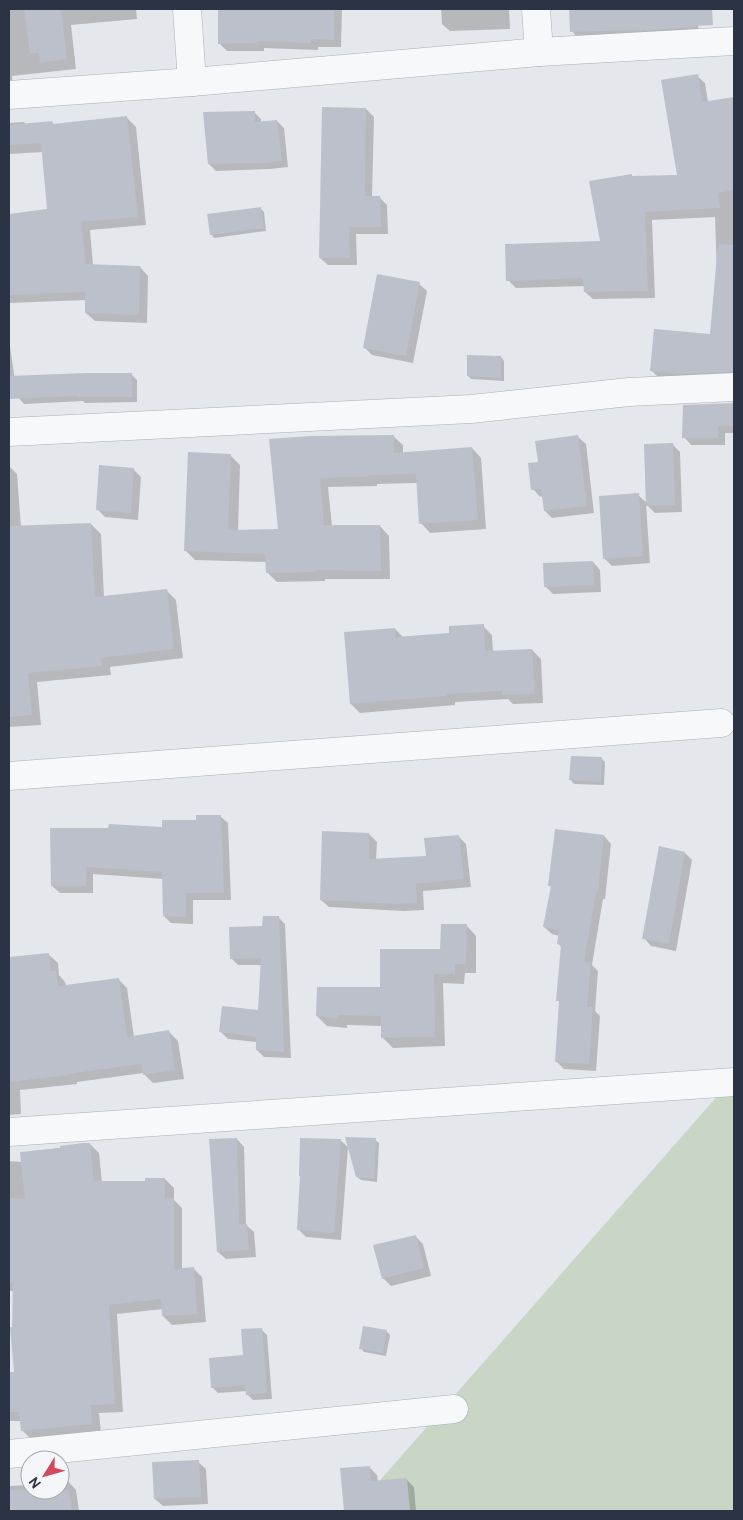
<svg xmlns="http://www.w3.org/2000/svg" width="743" height="1520" font-family="Overpass,sans-serif">
<style>
.green{fill:#c9d6c5}
.shadow{fill:#0003}
.building{fill:#bbc0ca}
.lines{fill:none;stroke-linecap:round;stroke-linejoin:round}
.minor-casing{stroke:#a9aeb7;stroke-width:29}
.minor{stroke:#f7f8fa;stroke-width:28}
</style>
<rect width="100%" height="100%" fill="#e4e7ec"/>
<path class="green" d="M734,1077V1511H353Z"/>
<g class="shadow">
<path d="M9,9H136L137,19L71,25L76,69L12,76L13,87H9Z"/>
<path d="M219,9H342L341,47H318V50L264,48V51H227L219,43Z"/>
<path d="M441,9H509L510,29L450,31L442,24Z"/>
<path d="M570,9H696L699,34L579,39L572,31Z"/>
<path d="M697,76L705,83L708,102L734,98V379L659,378L651,370L712,335L717,275L715,217L652,220L655,298L593,299L585,292V286L516,288L508,280L601,242L631,175L634,178L678,176Z"/>
<path d="M366,109L374,117L372,197H379L387,205L388,234H356L357,265H328L320,258Z"/>
<path d="M254,112L261,119V123L277,121L284,128L288,167L270,169L216,171L209,164Z"/>
<path d="M127,118L136,127L146,225L90,230L93,265L140,267L148,276L147,323L95,321L86,313V300L9,303V216L49,210L43,152L9,154V123L24,122L26,125L52,122L54,125Z"/>
<path d="M260,208L264,212L266,231L214,238L211,234Z"/>
<path d="M419,284L427,291L413,363L372,355L364,347Z"/>
<path d="M9,339L16,388L131,374L137,380V402L85,403L83,401L24,404L18,397L9,399Z"/>
<path d="M501,357L504,361V381L471,379L468,376Z"/>
<path d="M734,404V433H725V445H691L684,437V406Z"/>
<path d="M393,436L403,445V453L472,448L481,458L486,529L430,533L421,523L418,483L377,484V486L328,487L332,526H380L389,536L390,579H325V581L277,582L267,572V562L195,560L185,550L231,456L240,465L238,531L279,530L271,440Z"/>
<path d="M578,437L586,444L594,513L552,518L545,511L543,496L540,497L533,489L539,463Z"/>
<path d="M672,444L680,452L682,512L655,513L646,504L650,563L612,566L604,558L638,495L648,504Z"/>
<path d="M9,466L17,474L21,527L91,524L101,534L104,598L166,590L176,600L183,658L110,667L111,675L37,682L41,725L9,727Z"/>
<path d="M133,469L141,477L138,520L105,517L97,509Z"/>
<path d="M593,562L600,570L601,592L553,594L545,586Z"/>
<path d="M483,626L492,635L493,652L532,650L541,659L543,703L513,704L508,699L455,702V705L360,713L351,704L395,629L404,638L450,634Z"/>
<path d="M601,758L605,762L604,785L574,784L571,780Z"/>
<path d="M220,816L228,823L231,900H193V924L171,923L164,916V879L93,874V893H60L52,886V829H164Z"/>
<path d="M369,834L377,842L376,860L427,858L458,836L466,844L471,887L423,891L424,910L404,911L329,907L321,900Z"/>
<path d="M604,836L611,844L605,899H603L592,965L598,971L595,1011L600,1016L596,1071L564,1069L556,1061L560,1002L558,1000L562,948L558,943L559,936L552,934L544,927L552,888L550,886Z"/>
<path d="M685,853L692,860L676,951L651,946L644,938Z"/>
<path d="M278,917L285,924L291,1058L264,1057L257,1050V1042L228,1039L221,1032L259,1011L262,965H238L231,958L264,927Z"/>
<path d="M467,926L476,936V973H465L464,984L443,983L445,1046L393,1048L383,1038L382,1026L347,1025V1028L327,1026L317,1016L382,988L441,950Z"/>
<path d="M48,954L58,963L59,975L65,982L66,986L118,979L127,988L134,1037L169,1032L178,1041L184,1079L153,1083L143,1073L77,1082V1084L20,1090L21,1114L9,1115V958Z"/>
<path d="M237,1139L244,1147L246,1225L254,1232L256,1257L226,1259L218,1252Z"/>
<path d="M340,1140L348,1147L341,1240L306,1237L298,1229Z"/>
<path d="M375,1140L379,1143L377,1182L361,1180L357,1177Z"/>
<path d="M90,1144L99,1153L102,1183L146,1182L165,1179L174,1188V1200L182,1208V1269H194L202,1277L206,1322L172,1325L163,1316V1309L117,1314L123,1412L99,1413L101,1433L31,1439L22,1430V1421H9V1374L15,1373L13,1328L14,1291H9V1161L22,1162L21,1153Z"/>
<path d="M415,1236L423,1244L431,1276L391,1286L383,1278Z"/>
<path d="M261,1329L267,1335L272,1399L253,1400L247,1394V1391L218,1393L212,1387L245,1356Z"/>
<path d="M386,1331L390,1335L386,1356L364,1352L361,1348Z"/>
<path d="M198,1462L206,1469L208,1504L163,1506L155,1499Z"/>
<path d="M369,1467L377,1475L378,1482L406,1479L414,1487L416,1511H345L341,1469Z"/>
<path d="M67,1480L76,1490L79,1511H9V1486L30,1485V1490H60V1481Z"/>
</g>
<g class="building">
<path d="M24,9H61L67,59L40,63L39,53L30,54Z"/>
<path d="M218,9H334V40L311,39V43L257,41V43L218,44Z"/>
<path d="M569,9H712L713,25L696,26V27L636,31V30L570,32Z"/>
<path d="M698,74L702,102L734,97V190L718,193L720,208L645,212L648,291L584,292L583,278L506,281L505,244L600,241L589,181L632,174V176L677,175L661,80Z"/>
<path d="M322,107L366,108L365,196H380L381,227H349L350,258H319Z"/>
<path d="M255,111V122L277,120L282,161L263,163L208,164L203,112Z"/>
<path d="M127,116L138,217L81,222L86,264L140,266L139,315L85,313V292L9,295V214L47,209L41,143L9,145V125L52,121L53,124Z"/>
<path d="M261,207L264,228L210,235L207,214Z"/>
<path d="M718,244L734,245V372L680,374L650,371L654,329L710,334Z"/>
<path d="M377,274L420,282L406,356L363,348Z"/>
<path d="M467,355L501,356V378L467,376Z"/>
<path d="M86,373H132V397H78L77,396L9,399V376Z"/>
<path d="M734,403V426H718V438H682L683,405Z"/>
<path d="M394,435V453L472,447L478,520L419,524L416,474L368,475V477L320,478L324,525H380L381,571L316,570V572L266,573L265,554L184,551L188,452L231,454L228,530L278,529L269,439L311,436Z"/>
<path d="M578,435L587,506L544,511L541,489L531,490L528,463L538,462L535,441Z"/>
<path d="M673,443L675,505L646,506L644,444Z"/>
<path d="M99,465L134,468L131,513L96,510Z"/>
<path d="M639,493L643,556L603,559L599,496Z"/>
<path d="M91,523L95,597L167,589L174,649L101,658L102,666L28,673L32,715L9,717V526Z"/>
<path d="M593,561L594,585L544,587L543,563Z"/>
<path d="M484,624L485,651L532,649L535,694L502,695V691L447,694V696L350,704L344,632L395,628L396,637L449,633V626Z"/>
<path d="M571,756L602,757L601,782L569,780Z"/>
<path d="M196,815H221L224,893H186V917L163,916L162,872L86,867V886H51L50,828H108L109,824L162,827V820H196Z"/>
<path d="M555,829L604,835L598,892H596L584,962H591L587,1007H593L589,1064L555,1062L559,1001H556L561,945L557,944L559,930L543,927L551,886H548Z"/>
<path d="M322,831L369,833V859L426,856L424,838L459,835L464,879L416,884L417,903L396,904L320,900Z"/>
<path d="M659,846L685,852L669,944L642,939Z"/>
<path d="M263,916H279L284,1052L256,1050V1037L219,1032L222,1006L258,1010L261,958L230,959L229,927L262,926Z"/>
<path d="M441,924H467L466,964H455V974H434L435,1037L381,1038V1016L338,1015V1019L316,1016L317,987H380V949H440Z"/>
<path d="M49,953L51,971H56L58,986L119,978L127,1037L169,1030L175,1070L143,1075L141,1064L68,1074L69,1075L9,1082V957Z"/>
<path d="M345,1137L376,1138L374,1179L356,1177Z"/>
<path d="M237,1138L239,1224H247L249,1250L217,1252L209,1139Z"/>
<path d="M300,1138L341,1139L334,1233L297,1230L300,1176H299Z"/>
<path d="M83,1143H90L94,1181H145V1178H165V1198H174V1269L194,1267L197,1314L162,1316L161,1299L109,1305L115,1404L91,1405L92,1424L21,1431L19,1412H9V1372H14L10,1327H12L13,1283H9V1198L25,1199L20,1152L60,1148V1146Z"/>
<path d="M416,1235L424,1268L382,1279L373,1245Z"/>
<path d="M363,1326L387,1330L383,1353L359,1349Z"/>
<path d="M262,1328L267,1393L246,1395L245,1385L211,1388L209,1358L243,1355L241,1329Z"/>
<path d="M199,1460L201,1497L154,1499L152,1462Z"/>
<path d="M370,1466L371,1481L407,1478L410,1511H344L340,1468Z"/>
<path d="M9,1490H69L72,1511H9Z"/>
</g>
<g class="lines">
<defs>
<g id="minor">
<path d="M187,9L192,82"/>
<path d="M536,9L539,52"/>
<path d="M9,95L192,82L539,52L734,41"/>
<path d="M9,432L471,409L629,392L734,387"/>
<path d="M9,776L721,723"/>
<path d="M9,1132L734,1082"/>
<path d="M9,1454L454,1409"/>
</g>
</defs>
<use href="#minor" class="minor-casing"/>
<use href="#minor" class="minor"/>
</g>
<rect width="743" height="1520" fill="none" stroke="#2b3445" stroke-width="20"/>
<g transform="translate(45 1475) rotate(233)"><circle r="24" fill="#f4f6f9" stroke="#a4a8b1"/>
<path d="M0-4L9 19L0 12L-9 19Z" fill="#d1495b"/>
<text y="-8" font-size="14" font-weight="bold" text-anchor="middle" fill="#2b3445">N</text>
</g>
</svg>
